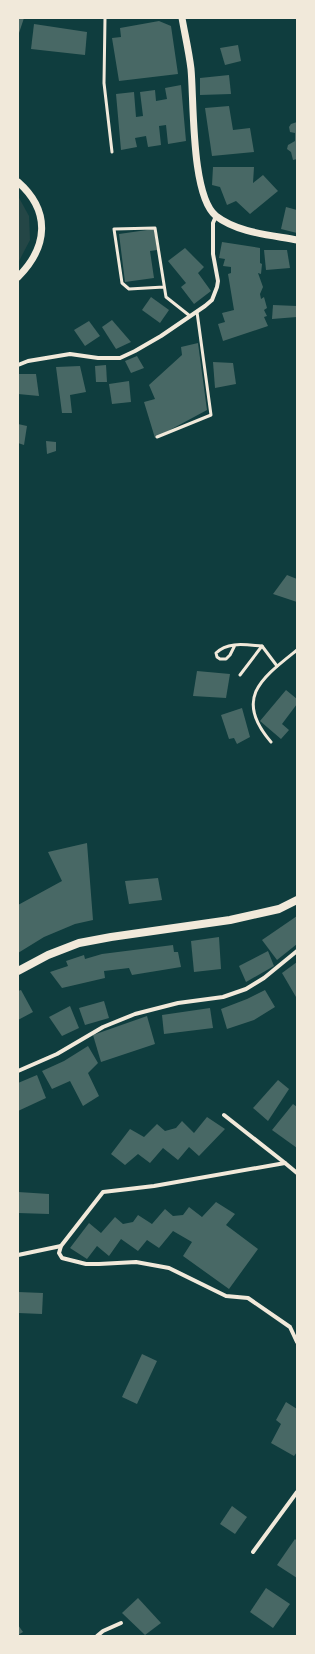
<svg xmlns="http://www.w3.org/2000/svg" width="315" height="1654" font-family="'Fira Sans',sans-serif">
<style>
.green{fill:#244646}
.building{fill:#486865}
.lines{fill:none;stroke-linecap:round;stroke-linejoin:round}
.service{stroke:#f1e9da;stroke-width:3}
.minor{stroke:#f1e9da;stroke-width:4}
.tertiary{stroke:#f1e9da;stroke-width:7}
.secondary{stroke:#f1e9da;stroke-width:8}
</style>
<rect width="100%" height="100%" fill="#0f3d3e"/>
<path class="green" d="M18,196L29,216L30,240L18,263Z"/>
<g class="building">
<path d="M18,18H24L19,33H18Z"/>
<path d="M159,21L171,26L178,74L119,81L112,38L121,37L120,28Z"/>
<path d="M34,24L87,32L85,55L31,49Z"/>
<path d="M238,45L241,61L225,65L220,48Z"/>
<path d="M229,75L231,94L200,95V78Z"/>
<path d="M181,85L186,141L168,144L166,125L159,126L161,145L148,147L146,136L135,138L137,147L121,150L116,94L134,92L136,117L143,116L140,92L155,90L156,101L167,99L165,88Z"/>
<path d="M229,106L233,130L250,128L254,152L212,156L205,108Z"/>
<path d="M297,122V159L293,160L291,152L287,149L288,145L295,141V133L290,132L289,127L291,124Z"/>
<path d="M213,167H254L253,183L263,175L278,191L250,214L236,201L227,205L220,187L212,185Z"/>
<path d="M286,207L297,210V233L281,229Z"/>
<path d="M154,229L157,250L150,251L154,278L125,282L119,234Z"/>
<path d="M222,242L260,248V263L262,264L261,274L258,273L263,287L260,294L261,299L264,297L267,308L264,310L267,316L264,317L268,326L223,341L218,324L225,322L222,313L234,310L228,274L231,273V267L223,266L225,259L219,258Z"/>
<path d="M185,248L204,267L198,273L211,291L194,304L181,287L186,283L168,261Z"/>
<path d="M264,250H287L290,268L266,270Z"/>
<path d="M151,297L169,310L160,323L142,310Z"/>
<path d="M273,305L297,306V317L272,319Z"/>
<path d="M112,320L131,342L116,349L102,327Z"/>
<path d="M89,321L100,336L85,346L74,330Z"/>
<path d="M198,343L207,410L155,438L144,402L155,399L149,385L182,355L181,347Z"/>
<path d="M137,356L144,368L131,373L125,361Z"/>
<path d="M213,362L233,363L236,384L215,388Z"/>
<path d="M106,365L107,382H96L95,366Z"/>
<path d="M80,366L86,392L70,395L72,413H62L56,367Z"/>
<path d="M18,374H36L39,396L18,394Z"/>
<path d="M129,381L131,402L112,404L109,384Z"/>
<path d="M18,424L27,426L24,445L18,443Z"/>
<path d="M46,441L56,442V451L47,454Z"/>
<path d="M287,575L297,579V602L273,594Z"/>
<path d="M197,671L230,674L226,698L193,696Z"/>
<path d="M286,690L297,699V704L282,724L289,730L281,739L260,721Z"/>
<path d="M242,708L250,737L237,744L234,738L229,739L221,715Z"/>
<path d="M87,843L93,920L75,924L44,937L18,953V905L62,881L48,852Z"/>
<path d="M158,878L162,900L129,904L125,881Z"/>
<path d="M297,916V944L277,960L262,940Z"/>
<path d="M219,937L221,969L194,972L191,941Z"/>
<path d="M173,945L174,952H178L181,967L132,975L129,968L104,971L105,978L62,988L50,972L68,966L66,961L84,955L85,959L102,954Z"/>
<path d="M268,951L274,966L246,982L239,966Z"/>
<path d="M297,962V996L296,997L282,973Z"/>
<path d="M21,990L33,1012L18,1020V991Z"/>
<path d="M265,990L275,1007L254,1020L227,1029L221,1009L247,999Z"/>
<path d="M104,1001L109,1018L85,1025L79,1008Z"/>
<path d="M70,1006L79,1028L62,1036L49,1017Z"/>
<path d="M210,1008L213,1028L164,1034L162,1015Z"/>
<path d="M147,1016L155,1044L101,1062L93,1035Z"/>
<path d="M88,1046L98,1063L88,1073L99,1096L83,1106L70,1081L52,1089L42,1071L64,1061Z"/>
<path d="M37,1075L46,1098L18,1111V1083Z"/>
<path d="M278,1080L289,1089L268,1121L253,1108Z"/>
<path d="M293,1104L297,1107V1148L272,1130Z"/>
<path d="M207,1117L225,1129L199,1156L189,1147L178,1160L163,1148L150,1163L138,1154L125,1165L111,1154L130,1129L144,1137L157,1124L165,1131L176,1128L182,1121L194,1133Z"/>
<path d="M18,1192L49,1194V1214L18,1213Z"/>
<path d="M216,1202L235,1214L226,1225L258,1249L229,1289L183,1256L192,1242L173,1231L159,1248L147,1240L138,1251L121,1239L109,1256L97,1246L87,1259L70,1248L89,1223L101,1233L115,1217L123,1224L133,1222L138,1215L152,1224L165,1209L173,1216L183,1215L189,1207L202,1217Z"/>
<path d="M18,1292L43,1293L42,1314L18,1313Z"/>
<path d="M142,1354L157,1361L137,1404L122,1397Z"/>
<path d="M286,1402L297,1409V1452L294,1456L271,1443L281,1424L276,1420Z"/>
<path d="M232,1506L247,1517L235,1534L220,1524Z"/>
<path d="M295,1539L297,1541V1578L277,1565Z"/>
<path d="M266,1588L290,1604L273,1628L250,1612Z"/>
<path d="M138,1598L161,1623L145,1635L122,1613Z"/>
<path d="M18,1625L23,1632L18,1635Z"/>
</g>
<g class="lines">
<g class="service">
<path d="M105,18L104,83L112,152"/>
<path d="M164,287L129,289L122,283L114,229L155,228L166,297L190,316"/>
<path d="M157,437L211,415L197,312"/>
<path d="M235,645L230,655L226,659H220L217,657L216,653C228,641 247,645 262,646L277,666"/>
<path d="M240,675L262,646"/>
<path d="M271,742C233,698 262,678 297,650"/>
</g>
<g class="minor">
<path d="M18,365L28,361L70,354L98,358H120L135,351L161,336L205,306L212,300L217,287L218,281L213,254V223L216,216"/>
<path d="M18,1071L57,1054L103,1027L135,1014L178,1003L223,997L246,989L264,978L297,951"/>
<path d="M224,1115L285,1163"/>
<path d="M297,1173L285,1163L154,1186L103,1192L61,1246L59,1253L62,1258L86,1264H99L136,1262L169,1268L226,1296L248,1298L290,1327L297,1342"/>
<path d="M18,1255L61,1246"/>
<path d="M253,1552L297,1492"/>
<path d="M97,1636L103,1631L121,1623"/>
</g>
<g class="tertiary">
<path d="M182,18C185,35 189,52 191,69C194,101 191,196 216,216C238,233 271,235 297,240"/>
<path d="M18,182C51,211 48,247 18,277"/>
</g>
<path class="secondary" d="M18,971L48,955L79,943L111,937L230,920L279,909L297,900"/>
</g>
<rect width="315" height="1654" fill="none" stroke="#f1e9da" stroke-width="38"/>
</svg>
